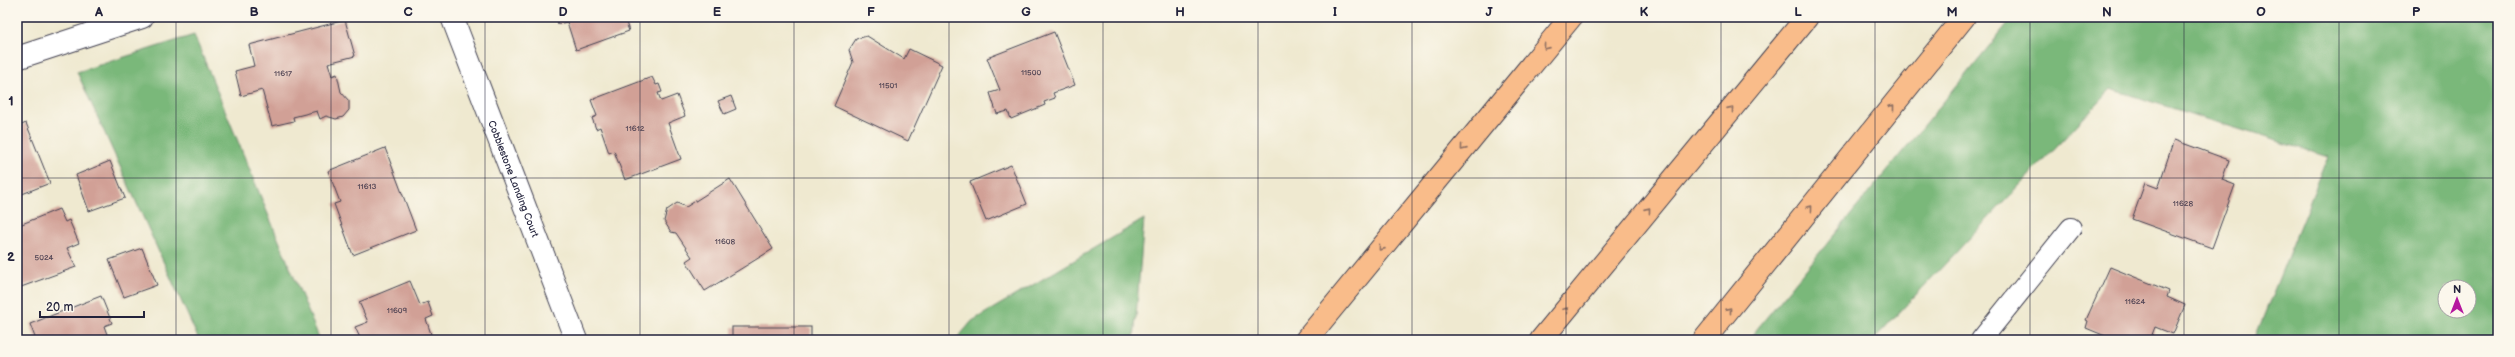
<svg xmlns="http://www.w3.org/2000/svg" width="2515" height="357" font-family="'Balsamiq Sans',sans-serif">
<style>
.forest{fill:#7ab87a;stroke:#4e6d5a;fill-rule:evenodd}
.building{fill:#d1a096}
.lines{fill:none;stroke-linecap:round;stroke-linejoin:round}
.lane-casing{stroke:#414051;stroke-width:22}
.street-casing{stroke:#414051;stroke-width:24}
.highway-casing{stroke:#414051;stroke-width:24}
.lane{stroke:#fff;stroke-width:20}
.street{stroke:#fff;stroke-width:22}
.highway{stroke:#f9bc8a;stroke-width:22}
.oneway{stroke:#8e6f62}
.grid{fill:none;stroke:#22223b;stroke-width:1;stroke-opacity:0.55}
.labels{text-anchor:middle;stroke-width:3.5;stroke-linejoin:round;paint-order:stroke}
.number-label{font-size:8px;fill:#4e4252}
.street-label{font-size:10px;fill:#22223b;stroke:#fbf7ec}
.neatline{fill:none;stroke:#22223b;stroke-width:1.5}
.grid-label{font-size:13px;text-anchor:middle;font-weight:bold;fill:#22223b}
</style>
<rect width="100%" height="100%" fill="#fbf7ec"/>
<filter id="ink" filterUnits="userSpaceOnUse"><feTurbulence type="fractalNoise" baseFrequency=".025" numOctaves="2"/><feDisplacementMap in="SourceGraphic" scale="8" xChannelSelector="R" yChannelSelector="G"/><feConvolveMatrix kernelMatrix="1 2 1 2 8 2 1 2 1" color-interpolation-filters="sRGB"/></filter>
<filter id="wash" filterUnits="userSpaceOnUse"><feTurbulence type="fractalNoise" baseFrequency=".012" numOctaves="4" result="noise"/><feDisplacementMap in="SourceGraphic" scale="16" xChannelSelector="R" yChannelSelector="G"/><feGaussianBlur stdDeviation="0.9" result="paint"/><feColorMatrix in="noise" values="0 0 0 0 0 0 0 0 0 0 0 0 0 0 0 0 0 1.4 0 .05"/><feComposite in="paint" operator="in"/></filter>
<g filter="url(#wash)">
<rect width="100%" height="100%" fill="#efe9d0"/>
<g class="forest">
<path d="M2013,17H2498V340H2254L2328,157L2111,89L1873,340H1748ZM2445,287H2469V311H2445Z"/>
<path d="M194,35L320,340H199L77,72Z"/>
<path d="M1144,219L1134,340H956L972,321Z"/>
</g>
<g id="blocks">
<g class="building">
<path d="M556,17H624L629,31L576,50L567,22L558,24Z"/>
<path d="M345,20L355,56L328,63L332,76L337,74L341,92L349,101V110L343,117L336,119L326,116L320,119L317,111L293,117L294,121L272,126L262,90L241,96L235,71L254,66L249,45Z"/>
<path d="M1054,32L1075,85L1053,93L1055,98L1044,102L1045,105L1011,119L1008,111L997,114L990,93L1000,90L987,58Z"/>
<path d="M867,36L904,59L909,49L942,65L908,141L834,106L853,62L849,50L856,39Z"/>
<path d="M652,77L656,85L659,84L662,92L658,93L661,101L677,95L685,116L668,123L681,159L625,180L614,151L609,153L600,127L596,129L592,118L597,116L591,100Z"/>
<path d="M731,96L736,109L724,114L718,101Z"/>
<path d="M26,123L50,183L17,196V127Z"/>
<path d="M2174,140L2229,160L2222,180L2235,185L2212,248L2132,219L2145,183L2158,188Z"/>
<path d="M385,148L416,230L353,255L334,204L340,202L328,171Z"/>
<path d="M110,161L125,198L89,211L76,175Z"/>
<path d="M1011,165L1027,204L986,221L970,182Z"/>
<path d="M730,179L773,249L705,291L686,261L692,257L676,233L671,232L664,221L667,210L677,203L686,207Z"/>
<path d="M59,209L65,222L69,220L79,243L67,248L76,267L21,287L17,278V226Z"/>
<path d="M142,248L157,285L124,297L109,260Z"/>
<path d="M2110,267L2169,291L2167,297L2185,305L2173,334L2155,327L2150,340H2115L2086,328L2088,321L2086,320Z"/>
<path d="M410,281L420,305L428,302L433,316L426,319L431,334L424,337L425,340H361L355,327L368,322L359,302Z"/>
<path d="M101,296L112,323L104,326L109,340H36L30,324Z"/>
<rect x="732" y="327" width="79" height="13"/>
</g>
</g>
</g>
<g filter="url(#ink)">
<use href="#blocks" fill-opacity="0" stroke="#414051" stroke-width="1"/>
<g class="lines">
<defs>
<path id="lane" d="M1981,340L2071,228"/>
<g id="street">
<path id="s1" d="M452,17L576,340"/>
<path d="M17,58L142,17"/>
</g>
<g id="highway">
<path d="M1306,340L1571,17"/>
<path d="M1541,340L1807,17"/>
<path d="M1704,340L1964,17"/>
</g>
</defs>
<use href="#lane" class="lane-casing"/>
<use href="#street" class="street-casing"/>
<use href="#highway" class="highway-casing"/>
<use href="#lane" class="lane"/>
<use href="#street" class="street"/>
<use href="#highway" class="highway"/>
</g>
<defs><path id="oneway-chevron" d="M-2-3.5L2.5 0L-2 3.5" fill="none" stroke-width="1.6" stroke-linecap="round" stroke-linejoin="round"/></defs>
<g class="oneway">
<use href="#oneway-chevron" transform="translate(1546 47) rotate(129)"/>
<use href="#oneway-chevron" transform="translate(1892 107) rotate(-51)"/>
<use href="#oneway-chevron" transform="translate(1731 109) rotate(-51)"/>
<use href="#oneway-chevron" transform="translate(1463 148) rotate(129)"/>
<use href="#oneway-chevron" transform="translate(1810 208) rotate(-51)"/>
<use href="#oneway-chevron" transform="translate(1648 210) rotate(-51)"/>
<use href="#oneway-chevron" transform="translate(1381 248) rotate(129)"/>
<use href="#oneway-chevron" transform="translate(1566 310) rotate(-51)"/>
<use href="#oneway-chevron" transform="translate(1729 310) rotate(-51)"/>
</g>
</g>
<path class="grid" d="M176,17V340M331,17V340M485,17V340M640,17V340M794,17V340M949,17V340M1103,17V340M1258,17V340M1412,17V340M1566,17V340M1721,17V340M1875,17V340M2030,17V340M2184,17V340M2339,17V340M17,178H2498"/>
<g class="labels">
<g class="number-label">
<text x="1031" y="75">11500</text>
<text x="283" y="76">11617</text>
<text x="888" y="88">11501</text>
<text x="635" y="131">11612</text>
<text x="367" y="189">11613</text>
<text x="2183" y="206">11628</text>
<text x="725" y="244">11608</text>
<text x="44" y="260">5024</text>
<text x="2135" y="304">11624</text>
<text x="397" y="313">11609</text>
</g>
<g class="street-label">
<text dy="4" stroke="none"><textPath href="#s1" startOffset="173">Cobblestone Landing Court</textPath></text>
</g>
</g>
<rect width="2515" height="357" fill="none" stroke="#fbf7ec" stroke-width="44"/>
<g transform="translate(2457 299)"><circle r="19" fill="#fbf7ec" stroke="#a4a2a5"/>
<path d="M0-3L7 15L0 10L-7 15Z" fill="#b5179e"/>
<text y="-6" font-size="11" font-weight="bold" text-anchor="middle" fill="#22223b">N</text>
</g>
<path d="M40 311v6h104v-6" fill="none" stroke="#22223b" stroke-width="2"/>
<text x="46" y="311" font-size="12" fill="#22223b" stroke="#fbf7ec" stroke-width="3" paint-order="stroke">20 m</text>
<rect x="22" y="22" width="2471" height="313" class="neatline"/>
<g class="grid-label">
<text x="99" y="16">A</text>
<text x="254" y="16">B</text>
<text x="408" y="16">C</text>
<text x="563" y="16">D</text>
<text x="717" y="16">E</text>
<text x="871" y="16">F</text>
<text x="1026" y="16">G</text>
<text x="1180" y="16">H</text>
<text x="1335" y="16">I</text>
<text x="1489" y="16">J</text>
<text x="1644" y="16">K</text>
<text x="1798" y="16">L</text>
<text x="1952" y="16">M</text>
<text x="2107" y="16">N</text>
<text x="2261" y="16">O</text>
<text x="2416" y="16">P</text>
<text x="11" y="105">1</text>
<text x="11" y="261">2</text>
</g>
</svg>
